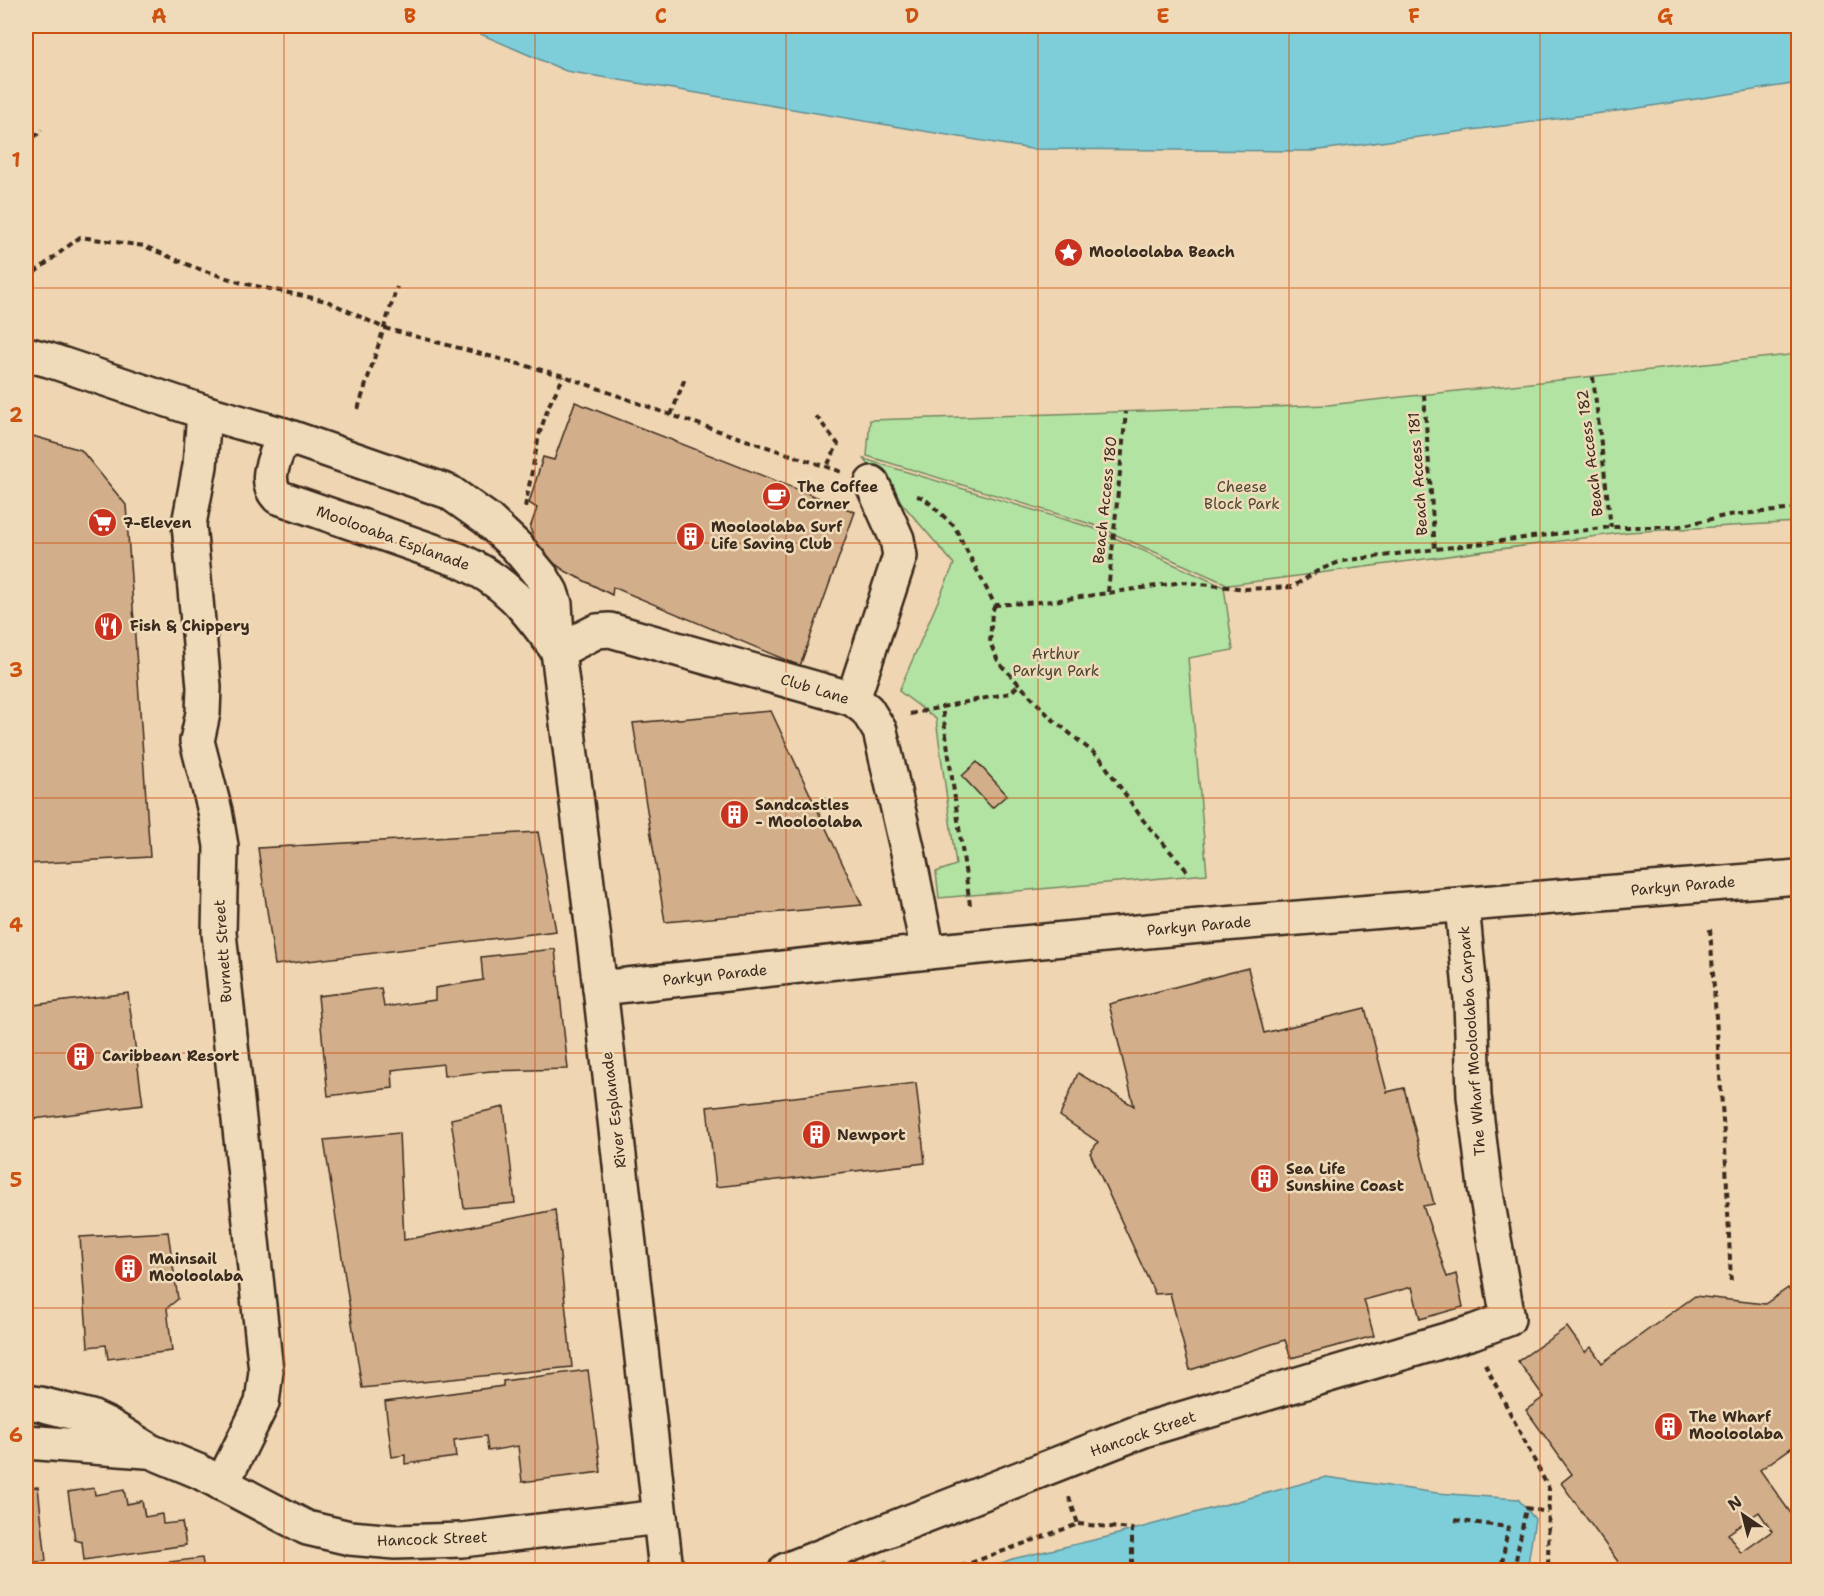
<svg xmlns="http://www.w3.org/2000/svg" width="1824" height="1596" font-family="'Shantell Sans',sans-serif">
<style>
.green{fill:#b2e3a3;stroke:#768660;stroke-width:1.5}
.water{fill:#7eceda;stroke:#638c8f;stroke-width:1.5}
.building{fill:#d2ae8a;stroke:#3b2a1e;stroke-width:1.5;fill-rule:evenodd}
.lines{fill:none;stroke-linecap:round;stroke-linejoin:round}
.minor-casing{stroke:#3b2a1e;stroke-width:38}
.path{stroke:#3b2a1e;stroke-width:4;stroke-dasharray:6 4.5;stroke-linecap:butt}
.minor{stroke:#efdbb9;stroke-width:33}
.grid{fill:none;stroke:#ce520f;stroke-width:1.5;stroke-opacity:0.55}
.labels{text-anchor:middle;stroke-width:5;stroke-linejoin:round;paint-order:stroke}
.poi-label{font-size:15px;font-weight:bold;fill:#3b2a1e;stroke:#efdbb9;text-anchor:start}
.street-label{font-size:15px;fill:#3b2a1e;stroke:#efdbb9}
.park-label{font-size:15px;fill:#4d4632;stroke:#efdbb9}
.neatline{fill:none;stroke:#ce520f;stroke-width:2}
.grid-label{font-size:20px;text-anchor:middle;font-weight:bold;fill:#ce520f}
</style>
<rect width="100%" height="100%" fill="#efd5b1"/>
<filter id="ink" filterUnits="userSpaceOnUse"><feTurbulence type="fractalNoise" baseFrequency=".0167" numOctaves="2"/><feDisplacementMap in="SourceGraphic" scale="12" xChannelSelector="R" yChannelSelector="G"/><feConvolveMatrix kernelMatrix="1 2 1 2 8 2 1 2 1" color-interpolation-filters="sRGB"/></filter>
<g filter="url(#ink)">
<g class="green">
<path d="M1798,354V522L1628,532L1229,585L1094,525L867,456L870,420L1328,405Z"/>
<path d="M864,459L1093,528L1224,587L1233,650L1188,658L1207,874L939,898L936,872L956,865L936,719L899,691L954,564Z"/>
<path d="M886,1560L890,1570H864Z"/>
</g>
<g class="water">
<path d="M462,26H1798V83L1632,109L1312,151L1031,149L566,71Z"/>
<path d="M1326,1477L1437,1493L1518,1499L1535,1519L1527,1570H983L1012,1559L1107,1537Z"/>
</g>
<g class="building">
<path d="M575,402L855,512L800,666L613,587L612,595L567,572L548,559L536,543L530,528L537,508L529,503L543,457L554,460Z"/>
<path d="M26,434L81,450L126,505L150,857L26,864Z"/>
<path d="M771,711L862,905L665,922L633,723Z"/>
<path d="M977,762L1007,795L992,808L962,776Z"/>
<path d="M538,832L556,931L275,965L258,848Z"/>
<path d="M555,949L568,1069L491,1071L444,1076L443,1064L392,1070L393,1088L328,1096L318,996L381,988L384,1007L435,1000V988L483,980L481,957Z"/>
<path d="M1248,968L1264,1033L1365,1008L1387,1092L1404,1088L1434,1204L1423,1206L1447,1277L1456,1274L1463,1307L1420,1319L1412,1287L1364,1300L1374,1336L1291,1358L1285,1340L1190,1370L1170,1293L1155,1294L1090,1153L1098,1142L1060,1116L1078,1073L1134,1106L1109,1004Z"/>
<path d="M128,993L143,1105L26,1120V1006Z"/>
<path d="M916,1083L925,1163L716,1187L707,1107Z"/>
<path d="M504,1107L515,1203L464,1208L451,1119Z"/>
<path d="M399,1133L404,1240L555,1210L572,1367L362,1388L324,1140Z"/>
<path d="M168,1232L178,1299L167,1308L172,1351L108,1359L106,1345L88,1347L80,1237Z"/>
<path d="M1788,1288L1798,1303V1443L1760,1470L1792,1515L1798,1510V1570H1624L1561,1483L1572,1474L1526,1410L1544,1397L1518,1361L1567,1327L1585,1352L1591,1347L1602,1363L1695,1296L1765,1304ZM1759,1512L1772,1531L1741,1553L1728,1534Z"/>
<path d="M588,1370L601,1472L522,1482L518,1446L488,1451L486,1436L454,1440L456,1457L405,1464V1455L392,1457L385,1402L503,1386V1381Z"/>
<path d="M38,1487L46,1561L26,1563V1488Z"/>
<path d="M94,1488L95,1495L124,1490L127,1504L142,1501L145,1517L162,1514L163,1524L182,1522L186,1545L84,1560L82,1542L75,1540L68,1492Z"/>
<path d="M202,1558L204,1570H103Z"/>
</g>
<g class="lines">
<defs>
<g id="minor">
<path d="M26,354L49,360L204,412L284,435L449,492L487,519L517,547L542,577L551,592L555,604L558,651L600,988L666,1570"/>
<path d="M204,412L200,466L189,524L204,687L203,713L197,741L215,811L221,846L219,933L266,1371L262,1403L222,1484"/>
<path d="M284,435C277,454 261,480 278,497L459,560C508,582 527,609 558,651"/>
<path d="M558,651L597,631L610,630L853,699L867,710L880,731L908,852L928,952"/>
<path d="M853,699L900,556L897,539L872,483"/>
<path d="M600,988L928,952L1200,926L1798,877"/>
<path d="M26,1402L40,1404L91,1417L108,1425L150,1451L198,1471L307,1528L350,1538L395,1542L462,1540L660,1517"/>
<path d="M26,1442L146,1451"/>
<path d="M786,1570L1144,1430L1473,1332L1508,1319L1485,1187L1474,1096L1471,1000L1462,905"/>
</g>
</defs>
<use href="#minor" class="minor-casing"/>
<g class="path">
<path d="M26,144L42,130"/>
<path d="M26,279L80,237L144,246L196,268L242,283L327,301L384,328L564,376L671,415L842,472"/>
<path d="M1593,377L1611,527"/>
<path d="M1424,395L1435,550"/>
<path d="M358,409L397,287"/>
<path d="M671,415L685,378"/>
<path d="M816,416L838,444L827,466"/>
<path d="M917,496L924,498L954,526L995,605L1053,601L1183,582L1246,589L1292,587L1319,570L1342,561L1611,527H1675L1729,515L1798,509"/>
<path d="M525,507L539,435L549,405L564,376"/>
<path d="M1108,592L1126,412"/>
<path d="M995,605L992,612L990,643L999,663L1051,718L1100,758L1143,820L1189,873"/>
<path d="M910,714L942,707"/>
<path d="M970,905L942,707L1010,693L1019,685"/>
<path d="M1710,929L1726,1164L1731,1284"/>
<path d="M1485,1364L1549,1489L1548,1570"/>
<path d="M1455,1520L1508,1527L1501,1570"/>
<path d="M1078,1524L1132,1529V1570"/>
<path d="M951,1570L1078,1524L1069,1497"/>
<path d="M1514,1570L1526,1508L1548,1512"/>
</g>
<use href="#minor" class="minor"/>
</g>
</g>
<path class="grid" d="M284,26V1570M535,26V1570M786,26V1570M1038,26V1570M1289,26V1570M1540,26V1570M26,288H1798M26,543H1798M26,798H1798M26,1053H1798M26,1308H1798"/>
<defs>
<symbol id="sight-disc" viewBox="-11 -11 22 22"><circle r="9.5" fill="#c8321e" stroke="#efdbb9"/><path d="M0-6L1.8-2.2L6-1.7L2.9 1.2L3.7 5.4L0 3.3L-3.7 5.4L-2.9 1.2L-6-1.7L-1.8-2.2Z" fill="#fff"/></symbol>
<symbol id="cafe-disc" viewBox="-11 -11 22 22"><circle r="9.5" fill="#c8321e" stroke="#efdbb9"/><path d="M-5.5-4.5H6V0H3Q3 3.5 0 3.5H-2.5Q-5.5 3.5-5.5 0ZM3-3.2v2h1.7v-2ZM-6 4.5H4V6H-6Z" fill="#fff"/></symbol>
<symbol id="supermarket-disc" viewBox="-11 -11 22 22"><circle r="9.5" fill="#c8321e" stroke="#efdbb9"/><path d="M-6-5.5h2.5l.6 2H6L4.5 2H-2.5L-4.4-4H-6ZM-1.5 3.2a1.3 1.3 0 1 0 .1 0ZM3 3.2a1.3 1.3 0 1 0 .1 0Z" fill="#fff"/></symbol>
<symbol id="building-disc" viewBox="-11 -11 22 22"><circle r="9.5" fill="#c8321e" stroke="#efdbb9"/><path d="M-4-6H4V6H1V3H-1V6H-4ZM-2.5-4.3h1.7v1.8h-1.7ZM.8-4.3h1.7v1.8H.8ZM-2.5-1h1.7V.8h-1.7ZM.8-1h1.7V.8H.8Z" fill="#fff"/></symbol>
<symbol id="restaurant-disc" viewBox="-11 -11 22 22"><circle r="9.5" fill="#c8321e" stroke="#efdbb9"/><path d="M-5-6h1v4h1v-4h1v4h1v-4h1v5L-1.5 .5V6h-2V.5L-5-1ZM5-6V6H3V1.5H1.5Q1.5-4 5-6Z" fill="#fff"/></symbol>
</defs>
<g fill-rule="evenodd">
<use href="#sight-disc" x="1052" y="236" width="33" height="33"/>
<use href="#cafe-disc" x="760" y="480" width="33" height="33"/>
<use href="#supermarket-disc" x="86" y="506" width="33" height="33"/>
<use href="#building-disc" x="674" y="520" width="33" height="33"/>
<use href="#restaurant-disc" x="92" y="610" width="33" height="33"/>
<use href="#building-disc" x="718" y="798" width="33" height="33"/>
<use href="#building-disc" x="64" y="1040" width="33" height="33"/>
<use href="#building-disc" x="800" y="1118" width="33" height="33"/>
<use href="#building-disc" x="1248" y="1162" width="33" height="33"/>
<use href="#building-disc" x="112" y="1252" width="33" height="33"/>
<use href="#building-disc" x="1652" y="1410" width="33" height="33"/>
</g>
<g class="labels">
<g class="poi-label">
<text x="1089" y="257">Mooloolaba Beach</text>
<text x="797" y="492">The Coffee<tspan x="797" dy="17">Corner</tspan></text>
<text x="123" y="528">7-Eleven</text>
<text x="711" y="532">Mooloolaba Surf<tspan x="711" dy="17">Life Saving Club</tspan></text>
<text x="130" y="631">Fish &amp; Chippery</text>
<text x="755" y="810">Sandcastles<tspan x="755" dy="17">- Mooloolaba</tspan></text>
<text x="102" y="1061">Caribbean Resort</text>
<text x="837" y="1140">Newport</text>
<text x="1286" y="1174">Sea Life<tspan x="1286" dy="17">Sunshine Coast</tspan></text>
<text x="149" y="1264">Mainsail<tspan x="149" dy="17">Mooloolaba</tspan></text>
<text x="1689" y="1422">The Wharf<tspan x="1689" dy="17">Mooloolaba</tspan></text>
</g>
<g class="street-label">
<text transform="translate(1590 453) rotate(-97)" y="5">Beach Access 182</text>
<text transform="translate(1418 474) rotate(-94)" y="5">Beach Access 181</text>
<text transform="translate(1105 500) rotate(-84)" y="5">Beach Access 180</text>
<text transform="translate(393 538) rotate(20)" y="5">Moolooaba Esplanade</text>
<text transform="translate(815 689) rotate(17)" y="5">Club Lane</text>
<text transform="translate(1683 886) rotate(-5)" y="5">Parkyn Parade</text>
<text transform="translate(1199 926) rotate(-5)" y="5">Parkyn Parade</text>
<text transform="translate(223 951) rotate(-94)" y="5">Burnett Street</text>
<text transform="translate(715 975) rotate(-6)" y="5">Parkyn Parade</text>
<text transform="translate(1472 1041) rotate(-94)" y="5">The Wharf Mooloolaba Carpark</text>
<text transform="translate(614 1110) rotate(-97)" y="5">River Esplanade</text>
<text transform="translate(1143 1434) rotate(-19)" y="5">Hancock Street</text>
<text transform="translate(432 1539) rotate(-2)" y="5">Hancock Street</text>
</g>
<g class="park-label">
<text x="1242" y="492">Cheese<tspan x="1242" dy="17">Block Park</tspan></text>
<text x="1056" y="659">Arthur<tspan x="1056" dy="17">Parkyn Park</tspan></text>
</g>
</g>
<rect width="1824" height="1596" fill="none" stroke="#efdbb9" stroke-width="66"/>
<g transform="translate(1743 1515) rotate(325)" stroke="#efdbb9" stroke-width="4.5" paint-order="stroke">
<path d="M0-4.5L10 22L0 15L-10 22Z" fill="#3b2a1e"/>
<text y="-9" font-size="16" font-weight="bold" text-anchor="middle" fill="#3b2a1e">N</text>
</g>
<rect x="33" y="33" width="1758" height="1530" class="neatline"/>
<g class="grid-label">
<text x="159" y="23">A</text>
<text x="410" y="23">B</text>
<text x="661" y="23">C</text>
<text x="912" y="23">D</text>
<text x="1163" y="23">E</text>
<text x="1414" y="23">F</text>
<text x="1665" y="23">G</text>
<text x="16" y="167">1</text>
<text x="16" y="422">2</text>
<text x="16" y="677">3</text>
<text x="16" y="932">4</text>
<text x="16" y="1187">5</text>
<text x="16" y="1442">6</text>
</g>
</svg>
